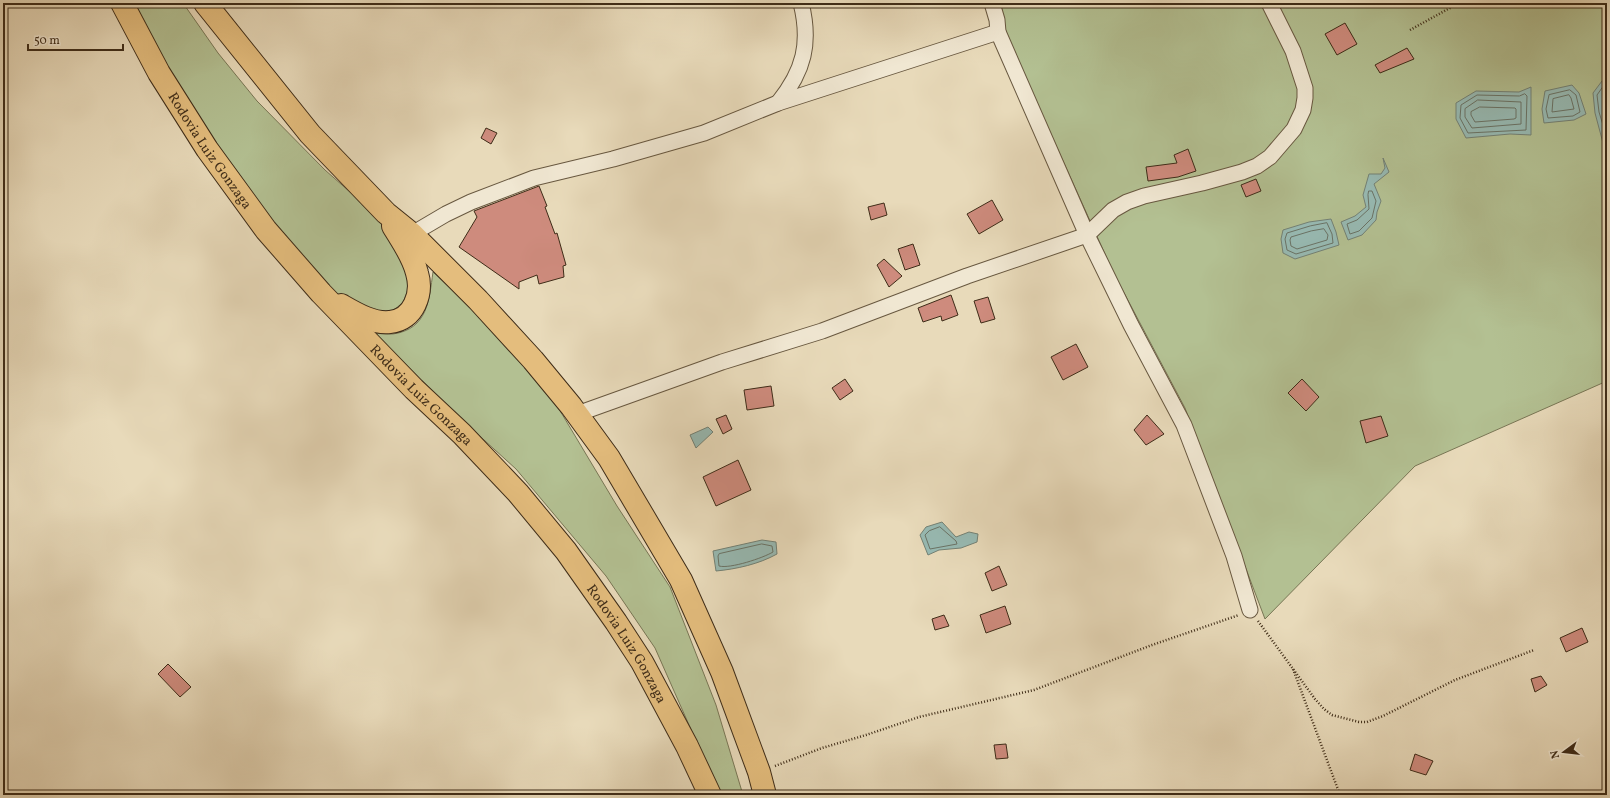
<svg xmlns="http://www.w3.org/2000/svg" width="1610" height="798" font-family="Vollkorn,serif">
<style>
.green{fill:#b3c092;stroke:#787655}
.water{fill:#97bab3;stroke:#738175}
.lines{fill:none;stroke-linecap:round;stroke-linejoin:round}
.shore{stroke:#6a7366;stroke-width:1}
.building{fill:#ce8b7d;stroke:#3e2c18}
.minor-casing{stroke:#685840;stroke-width:17}
.trunk-casing{stroke:#3e2c18;stroke-width:24}
.path{stroke:#3e2c18;stroke-width:2.5;stroke-dasharray:1 2;stroke-linecap:butt}
.minor{stroke:#f0e7d2;stroke-width:15}
.trunk{stroke:#e4bd7d;stroke-width:22}
.labels{text-anchor:middle;stroke-width:3;stroke-linejoin:round;paint-order:stroke}
.street-label{font-size:14px;fill:#3e2c18;stroke:#f0e7d2}
</style>
<rect width="100%" height="100%" fill="#e8daba"/>
<filter id="stains"><feTurbulence type="fractalNoise" baseFrequency=".005" numOctaves="4"/><feColorMatrix values="0 0 0 0 .2 0 0 0 0 .09 0 0 0 0 .02 0 0 0 .5 -.17"/></filter>
<radialGradient id="worn" r=".72"><stop offset=".6" stop-color="#630" stop-opacity="0"/><stop offset="1" stop-color="#630" stop-opacity=".3"/></radialGradient>
<g class="green">
<path d="M134,3H183L218,53L257,101L325,170L350,192L395,237L406,266L408,289L403,303L392,311H372L343,300L285,241L176,86Z"/>
<path d="M988,3H1607V381L1415,466L1265,619L1185,408L1114,274L1049,130Z"/>
<path d="M433,272L510,344L556,404L617,506L670,587L716,705L743,795H720L655,648L606,576L516,469L462,420L374,333C381,334 387,334 393,334C428,329 429,300 433,272Z"/>
</g>
<g class="water">
<path d="M1607,80V141L1603,143L1595,113L1593,93L1602,81Z"/>
<path d="M1572,85L1579,93L1586,114L1574,120L1544,123L1542,109L1545,91Z"/>
<path d="M1531,87V135L1510,134L1466,138L1456,119V103L1476,91L1519,92Z"/>
<path d="M1383,158L1389,172L1374,184L1381,201L1377,212L1376,220L1362,235L1348,240L1341,222L1355,216L1366,207L1363,195L1369,174H1381L1385,168Z"/>
<path d="M1331,219L1336,232L1339,245L1295,259L1283,253L1281,239L1283,230L1309,222Z"/>
<path d="M708,427L713,432L696,448L690,435Z"/>
<path d="M942,522L956,537L969,532L978,534L977,542L961,548L939,550L928,555L920,535L926,527Z"/>
<path d="M762,540L776,542L777,554C759,564 737,569 716,571L713,551Z"/>
</g>
<g class="lines">
<g class="shore">
<path d="M1607,84L1604,85L1597,95L1599,112L1607,138"/>
<path d="M1570,90L1576,95L1580,112L1573,116L1548,118L1546,109L1549,95Z"/>
<path d="M1525,94L1527,96L1526,130L1468,133L1460,118L1461,105L1477,95L1519,96Z"/>
<path d="M1569,95L1571,98L1574,109L1552,112L1553,99Z"/>
<path d="M1478,100L1521,102V124L1472,128L1465,117V109Z"/>
<path d="M1480,107L1515,108L1516,109V118L1514,119L1475,122L1471,115V112Z"/>
<path d="M1369,191H1372L1376,201L1372,218L1359,231L1350,234L1347,224L1357,220L1369,209L1368,195Z"/>
<path d="M1327,223L1332,234L1333,243L1296,254L1287,250L1285,239L1287,233L1310,226Z"/>
<path d="M1324,229L1328,235L1327,240L1297,249L1291,246L1290,240L1291,237L1311,231Z"/>
<path d="M940,527L956,541L957,544L930,549L925,535L929,531Z"/>
<path d="M762,544L772,546L773,552C763,558 730,569 719,566L718,556L719,554Z"/>
</g>
</g>
<g class="building">
<path d="M1345,23L1357,44L1337,55L1325,34Z"/>
<path d="M1407,48L1414,59L1380,73L1375,65Z"/>
<path d="M486,128L497,133L491,144L481,138Z"/>
<path d="M1188,149L1196,171L1178,177L1148,181L1146,167L1177,163L1174,155Z"/>
<path d="M1256,179L1261,191L1246,197L1241,185Z"/>
<path d="M539,186L547,206L545,207L555,234L557,233L566,265L563,266L564,277L539,284L537,275L519,282V289L459,247L477,217L474,211Z"/>
<path d="M992,200L1003,220L979,234L967,214Z"/>
<path d="M884,203L887,215L871,220L868,207Z"/>
<path d="M913,244L920,265L905,270L898,249Z"/>
<path d="M884,259L902,276L889,287L877,265Z"/>
<path d="M951,295L958,315L942,321L941,316L923,322L918,308Z"/>
<path d="M988,297L995,319L981,323L974,301Z"/>
<path d="M1076,344L1088,367L1063,380L1051,357Z"/>
<path d="M845,379L853,391L840,400L832,388Z"/>
<path d="M1302,379L1319,397L1306,411L1288,393Z"/>
<path d="M771,386L774,406L747,410L744,390Z"/>
<path d="M726,415L732,429L723,434L716,419Z"/>
<path d="M1147,415L1164,434L1146,445L1134,430Z"/>
<path d="M1381,416L1388,436L1366,443L1360,421Z"/>
<path d="M738,460L751,490L716,506L703,477Z"/>
<path d="M999,566L1007,585L992,591L985,573Z"/>
<path d="M1005,606L1011,624L986,633L980,615Z"/>
<path d="M944,615L949,626L935,630L932,619Z"/>
<path d="M1582,628L1588,642L1566,652L1560,638Z"/>
<path d="M168,664L191,687L180,697L158,674Z"/>
<path d="M1541,676L1547,685L1535,692L1531,679Z"/>
<path d="M1006,744L1008,758L996,759L994,745Z"/>
<path d="M1415,754L1433,761L1426,775L1410,770Z"/>
</g>
<g class="lines">
<defs>
<g id="minor">
<path d="M992,3L997,20L998,32L1087,235L1131,325L1184,425L1234,556L1250,610"/>
<path d="M778,103C804,71 811,43 801,3"/>
<path d="M412,234L446,214L471,202L534,178L613,159L704,133L778,103L998,32"/>
<path d="M577,414L722,362L822,331L967,276L1087,235L1113,210L1127,202L1144,196L1202,183L1242,172L1257,166L1270,157L1294,129L1303,110L1305,98V88L1293,51L1269,3"/>
</g>
<g id="trunk">
<path id="s1" d="M122,3L159,73L207,149L266,230L321,293L414,389L462,434L518,493L566,551L616,622L642,662L687,746L710,795"/>
<path d="M205,3L310,134L386,213L412,234L478,300L533,360L571,406L609,458L681,580L722,672L759,772L765,795"/>
<path d="M341,305C355,313 373,324 390,322C414,320 423,293 417,273C413,256 402,241 393,226"/>
</g>
</defs>
<use href="#minor" class="minor-casing"/>
<use href="#trunk" class="trunk-casing"/>
<g class="path">
<path d="M1410,30L1459,3"/>
<path d="M1258,621L1315,699L1324,709L1332,715L1359,722H1367L1383,716L1455,680L1534,650"/>
<path d="M1293,669L1340,795"/>
<path d="M775,766L822,748L866,735L919,717L1034,690L1152,645L1239,615"/>
<path d="M1340,793L1347,795"/>
</g>
<use href="#minor" class="minor"/>
<use href="#trunk" class="trunk"/>
</g>
<g class="labels">
<g class="street-label">
<text dy="5" stroke="none"><textPath href="#s1" startOffset="172">Rodovia Luiz Gonzaga</textPath></text>
<text dy="5" stroke="none"><textPath href="#s1" startOffset="496">Rodovia Luiz Gonzaga</textPath></text>
<text dy="5" stroke="none"><textPath href="#s1" startOffset="820">Rodovia Luiz Gonzaga</textPath></text>
</g>
</g>
<rect width="1610" height="798" fill="none" stroke="#e8daba" stroke-width="16"/>
<rect x="4" y="4" width="1602" height="790" fill="none" stroke="#3e2c18" stroke-width="2"/>
<rect x="8" y="8" width="1594" height="782" fill="none" stroke="#3e2c18"/>
<g transform="translate(1564 752) rotate(255)" stroke="#f0e7d2" stroke-width="3" paint-order="stroke">
<path d="M0-3L7 15L0 10L-7 15Z" fill="#3e2c18"/>
<text y="-6" font-size="11" font-weight="bold" text-anchor="middle" fill="#3e2c18">N</text>
</g>
<path d="M28 44v6h95v-6" fill="none" stroke="#3e2c18" stroke-width="2"/>
<text x="34" y="44" font-size="12" fill="#3e2c18" stroke="#f0e7d2" stroke-width="3" paint-order="stroke">50 m</text>
<rect width="100%" height="100%" filter="url(#stains)"/>
<rect width="100%" height="100%" fill="url(#worn)"/>
</svg>
